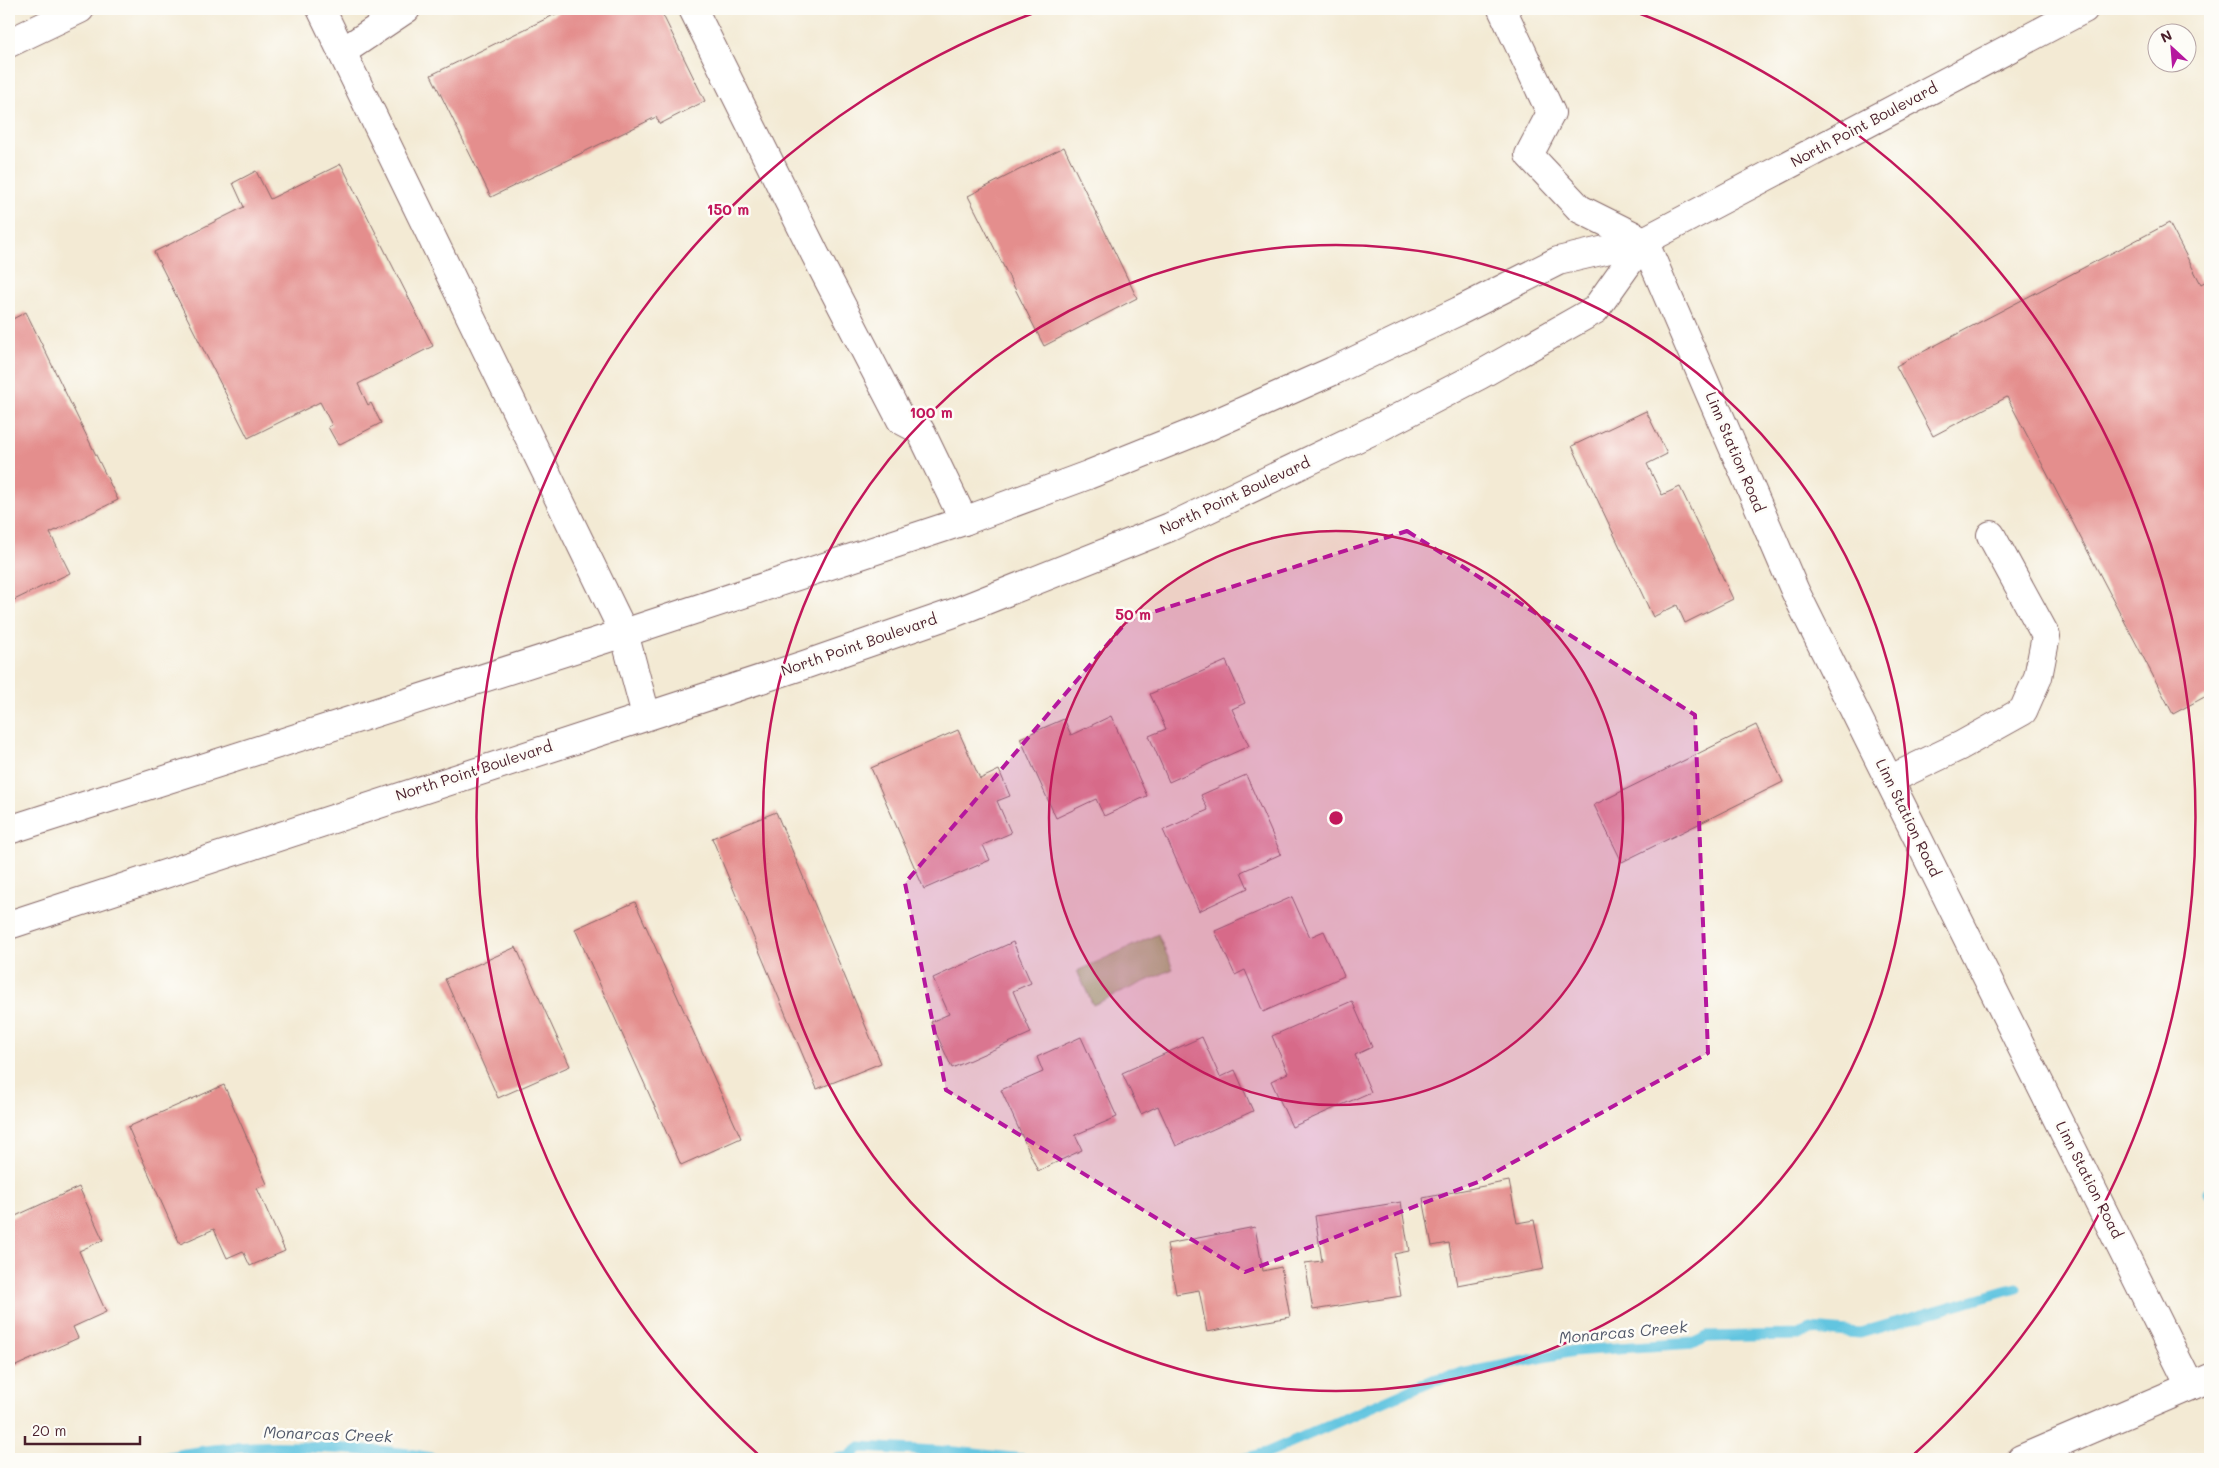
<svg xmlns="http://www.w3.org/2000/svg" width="2219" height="1468" font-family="Mali,sans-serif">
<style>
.green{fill:#9ebf68;stroke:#746f4a}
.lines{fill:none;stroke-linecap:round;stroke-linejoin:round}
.stream{stroke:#62c5e0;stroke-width:11}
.building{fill:#e48e8d}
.minor-casing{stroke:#856666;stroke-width:30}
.major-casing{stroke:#856666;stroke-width:30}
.minor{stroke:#fff;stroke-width:28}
.major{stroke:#fff;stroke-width:28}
.marked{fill:#b5179e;fill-opacity:0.2;stroke:#b5179e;stroke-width:4;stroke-dasharray:10 6;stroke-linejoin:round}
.ring{fill:none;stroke:#c2185b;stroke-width:2.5}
.labels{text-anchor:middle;stroke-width:5;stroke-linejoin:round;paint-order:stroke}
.street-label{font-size:15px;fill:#4a1f2b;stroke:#fdfcf7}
.water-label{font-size:16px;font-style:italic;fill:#52596a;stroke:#fdfcf7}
.centre{fill:#c2185b;stroke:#fdfcf7;stroke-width:2.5}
.ring-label{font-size:15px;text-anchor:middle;font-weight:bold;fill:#c2185b;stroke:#fdfcf7;stroke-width:5;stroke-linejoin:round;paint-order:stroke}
</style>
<rect width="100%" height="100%" fill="#fdfcf7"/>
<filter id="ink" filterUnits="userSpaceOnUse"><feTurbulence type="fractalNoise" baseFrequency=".02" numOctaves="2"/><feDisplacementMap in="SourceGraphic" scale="10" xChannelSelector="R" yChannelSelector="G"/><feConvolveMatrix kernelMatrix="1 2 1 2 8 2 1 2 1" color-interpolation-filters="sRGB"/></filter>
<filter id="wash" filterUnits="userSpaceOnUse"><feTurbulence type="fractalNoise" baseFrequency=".0096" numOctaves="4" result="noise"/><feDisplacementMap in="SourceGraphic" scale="20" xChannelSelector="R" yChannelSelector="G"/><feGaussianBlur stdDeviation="1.12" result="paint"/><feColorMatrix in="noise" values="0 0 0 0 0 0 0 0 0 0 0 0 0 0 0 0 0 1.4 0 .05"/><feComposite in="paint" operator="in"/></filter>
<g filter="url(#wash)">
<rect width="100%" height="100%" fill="#f3ead4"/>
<path class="green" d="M1158,934L1173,969L1093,1005L1077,971Z"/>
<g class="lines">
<g class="stream">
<path d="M2208,1192L2210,1191"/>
<path d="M159,1459C221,1444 285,1445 348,1449C378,1451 406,1452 435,1459"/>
<path d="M836,1459L849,1457L860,1447L955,1452L1022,1459"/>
<path d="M1243,1459L1266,1453L1433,1380L1573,1351L1694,1343L1707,1337L1799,1335L1811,1329L1860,1333L2016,1288"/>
</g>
</g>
<g id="blocks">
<g class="building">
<path d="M566,9H660L705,101L660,124L656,117L491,197L431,75Z"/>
<path d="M1064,147L1137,298L1044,346L968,196Z"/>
<path d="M341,164L433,346L358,384L368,405L371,403L381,423L338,445L328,427L332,425L320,402L248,438L154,252L244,207L233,183L256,171L270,199Z"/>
<path d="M2169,223L2201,284L2210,279V694L2173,714L2007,397L1933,436L1896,366Z"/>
<path d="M26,312L118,500L50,533L70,573L10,602L9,321Z"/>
<path d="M1646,411L1667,454L1647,464L1662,495L1680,487L1733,599L1685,623L1677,605L1653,617L1572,446Z"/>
<path d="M1226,661L1245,703L1232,709L1249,746L1169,782L1149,736L1166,729L1150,694Z"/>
<path d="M1111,716L1147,796L1104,816L1096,799L1056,818L1020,738L1064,719L1071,735Z"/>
<path d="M1756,725L1783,782L1622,862L1594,805Z"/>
<path d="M958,730L980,779L999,770L1010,796L997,801L1011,833L983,845L990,860L924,889L871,768Z"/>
<path d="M1246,775L1281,854L1241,872L1248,888L1199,911L1163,830L1208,810L1201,795Z"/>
<path d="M776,812L881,1063L817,1089L712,838Z"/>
<path d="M1292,897L1310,937L1324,931L1344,976L1263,1012L1245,970L1235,975L1215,931Z"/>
<path d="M635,902L741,1138L681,1165L575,929Z"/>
<path d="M1013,942L1031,983L1013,991L1031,1033L952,1068L931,1022L949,1014L933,978Z"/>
<path d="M516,947L570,1066L498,1098L445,979Z"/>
<path d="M1352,1001L1372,1047L1355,1055L1371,1092L1292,1127L1271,1081L1288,1073L1272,1036Z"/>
<path d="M1081,1037L1117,1117L1075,1135L1082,1150L1038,1171L1001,1090L1043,1072L1037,1057Z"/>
<path d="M1202,1037L1220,1077L1235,1070L1253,1111L1176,1146L1158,1106L1141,1114L1122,1073Z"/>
<path d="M224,1085L267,1184L257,1188L285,1251L250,1266L243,1251L227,1258L214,1229L180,1244L128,1127Z"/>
<path d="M1509,1181L1517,1223L1534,1220L1544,1269L1457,1285L1449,1243L1432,1246L1423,1198Z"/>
<path d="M79,1187L103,1240L79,1251L106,1312L73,1327L78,1338L9,1369V1219Z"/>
<path d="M1401,1202L1409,1251L1394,1254L1401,1296L1313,1310L1305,1263L1322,1261L1315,1216Z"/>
<path d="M1255,1227L1263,1271L1281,1267L1290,1317L1207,1332L1199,1290L1176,1294L1167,1244Z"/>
</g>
</g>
</g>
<g filter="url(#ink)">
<use href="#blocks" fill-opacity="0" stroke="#856666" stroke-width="1"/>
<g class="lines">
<defs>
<g id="minor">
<path d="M321,9L624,633L646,715"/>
<path d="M693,9L815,254L901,420L920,430L964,521"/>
<path d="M1502,9L1551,113L1529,155L1580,209L1644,241L1795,591L2190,1386"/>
<path d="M9,43L80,9"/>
<path d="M342,52L406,9"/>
<path d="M1889,780L1960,746L2023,711L2038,677L2046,636L1991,535"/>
<path d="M2021,1459L2210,1378"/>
</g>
<g id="major">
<path d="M9,830L624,633L964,521L1088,475L1205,428L1333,371L1459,311L1558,261L1644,241L2084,9"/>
<path d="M9,925L804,665L951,614L1170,527L1380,427L1480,375L1595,310L1644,241"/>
</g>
</defs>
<use href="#minor" class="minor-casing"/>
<use href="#major" class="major-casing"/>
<use href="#minor" class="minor"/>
<use href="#major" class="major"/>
</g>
</g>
<path class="marked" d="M1407,531L1695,715L1708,1053L1478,1182L1245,1272L946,1090L905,883L1128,620Z"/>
<circle cx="1336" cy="818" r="287" fill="#c2185b" fill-opacity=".12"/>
<g class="ring">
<circle cx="1336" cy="818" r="287"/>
<circle cx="1336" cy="818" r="573"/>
<path d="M761 1457A860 860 0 0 1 1042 10M1630 10A860 860 0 0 1 1911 1457"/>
</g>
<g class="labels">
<g class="street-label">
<text transform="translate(1864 125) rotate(-28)" y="5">North Point Boulevard</text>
<text transform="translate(1735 452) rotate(67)" y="5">Linn Station Road</text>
<text transform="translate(1235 496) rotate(-25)" y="5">North Point Boulevard</text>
<text transform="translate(859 645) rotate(-19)" y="5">North Point Boulevard</text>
<text transform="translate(474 771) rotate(-18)" y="5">North Point Boulevard</text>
<text transform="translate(1908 818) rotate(64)" y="5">Linn Station Road</text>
<text transform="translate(2089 1180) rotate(63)" y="5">Linn Station Road</text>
</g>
<g class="water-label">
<text transform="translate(1623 1332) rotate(-5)" y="6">Monarcas Creek</text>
<text transform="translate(328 1434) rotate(2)" y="6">Monarcas Creek</text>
</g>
</g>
<circle cx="1336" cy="818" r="8" class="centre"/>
<g class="ring-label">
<text x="728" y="215">150 m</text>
<text x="931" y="418">100 m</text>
<text x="1133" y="620">50 m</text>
</g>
<rect width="2219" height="1468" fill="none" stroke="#fdfcf7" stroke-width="30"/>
<g transform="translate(2172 48) rotate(334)"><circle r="24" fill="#fdfcf7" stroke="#b5a4a5"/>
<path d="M0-4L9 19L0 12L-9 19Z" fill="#b5179e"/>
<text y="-8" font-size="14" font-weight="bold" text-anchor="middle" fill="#4a1f2b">N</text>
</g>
<path d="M25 1436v8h115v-8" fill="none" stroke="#4a1f2b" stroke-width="2.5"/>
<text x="32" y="1436" font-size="15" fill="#4a1f2b" stroke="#fdfcf7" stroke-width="4" paint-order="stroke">20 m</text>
</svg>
